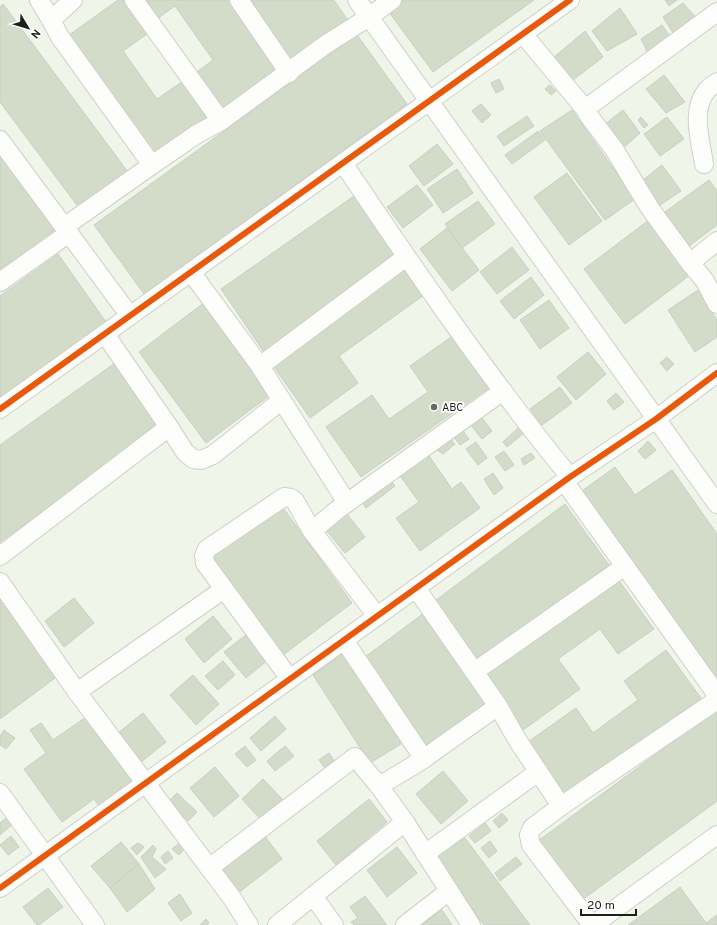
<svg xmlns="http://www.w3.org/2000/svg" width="717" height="925" font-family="Overpass,sans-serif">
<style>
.building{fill:#d3dcc8;stroke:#cacec6}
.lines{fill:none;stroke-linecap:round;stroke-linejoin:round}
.street-casing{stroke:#ccd1c7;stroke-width:20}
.street{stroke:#fdfefc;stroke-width:18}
.cycleway-casing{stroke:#fff;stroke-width:8}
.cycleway{stroke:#e8590c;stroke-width:6}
.poi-dot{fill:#666b62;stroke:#fff;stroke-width:1.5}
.labels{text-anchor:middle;stroke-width:3.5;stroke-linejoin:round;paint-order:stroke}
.poi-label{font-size:11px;fill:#1c2018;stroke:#fff;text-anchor:start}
</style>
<rect width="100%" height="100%" fill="#f0f5ea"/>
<g class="building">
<path d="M118,0H133L154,29L123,51L157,99L189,77L218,118L153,164L65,38Z"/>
<path d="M138,0H228L279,73L221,114L194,74L213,60L175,6L153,22Z"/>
<path d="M246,0H334L349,22L291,64Z"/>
<path d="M397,0H534L433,72L386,8Z"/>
<path d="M665,0H677L669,6Z"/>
<path d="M683,3L697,19L675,36L663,17Z"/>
<path d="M3,4L128,172L79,208L0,102V7Z"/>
<path d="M620,8L637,34L607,51L592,31Z"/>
<path d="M662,25L672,39L649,55L641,39Z"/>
<path d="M585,31L603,57L573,80L553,58Z"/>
<path d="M357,35L407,104L144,294L94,225Z"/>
<path d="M664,75L685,102L666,113L646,89Z"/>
<path d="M499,79L504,89L496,93L491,83Z"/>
<path d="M550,85L556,91L551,95L545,89Z"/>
<path d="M481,104L491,115L482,123L472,111Z"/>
<path d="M572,110L635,199L605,220L540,131Z"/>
<path d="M623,110L640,133L622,149L604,125Z"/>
<path d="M527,116L534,126L504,146L497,136Z"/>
<path d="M641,117L648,125L644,128L638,120Z"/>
<path d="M667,117L684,139L660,156L644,134Z"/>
<path d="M538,131L545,140L512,164L505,155Z"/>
<path d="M437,144L453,164L424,186L409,166Z"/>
<path d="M0,152L56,229L0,269Z"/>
<path d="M662,165L681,191L657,207L642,181Z"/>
<path d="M457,169L473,193L443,213L427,189Z"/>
<path d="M567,173L602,221L569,245L534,197Z"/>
<path d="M709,180L717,191V225L689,246L665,212Z"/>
<path d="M417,185L433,205L403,228L387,207Z"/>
<path d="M354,196L397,258L264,352L221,289Z"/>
<path d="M478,201L495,224L462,248L445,224Z"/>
<path d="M649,220L690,275L625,324L584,269Z"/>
<path d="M447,228L479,270L452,291L420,249Z"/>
<path d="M512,247L529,270L497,294L480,272Z"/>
<path d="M58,254L106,322L0,398V296Z"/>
<path d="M405,268L424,295L339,356L358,383L310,418L272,364Z"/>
<path d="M531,277L544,295L514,319L500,301Z"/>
<path d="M698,290L717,320V337L695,352L668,310Z"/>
<path d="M549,300L569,328L540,349L520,320Z"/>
<path d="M205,302L273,393L206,443L139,352Z"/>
<path d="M454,335L490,387L361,477L326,427L372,395L389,419L428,392L410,366Z"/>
<path d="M588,352L606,374L576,400L557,377Z"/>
<path d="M667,357L674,364L667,371L660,363Z"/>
<path d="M115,363L160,427L0,542V445Z"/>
<path d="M560,387L572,403L542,425L530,409Z"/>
<path d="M616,393L624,402L614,410L607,401Z"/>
<path d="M480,415L492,431L482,439L470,424Z"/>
<path d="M519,427L524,433L507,447L503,442Z"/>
<path d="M461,428L469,439L460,445L452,435Z"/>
<path d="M449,437L455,444L443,454L434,448Z"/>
<path d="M648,441L656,450L645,459L638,451Z"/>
<path d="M476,442L487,458L478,465L466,449Z"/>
<path d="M504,451L514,465L505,471L495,457Z"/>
<path d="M427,453L452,489L461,482L480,508L420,551L396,518L419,502L398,473Z"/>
<path d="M531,453L535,458L524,465L521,459Z"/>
<path d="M615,467L635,495L672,470L717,534V685L582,491Z"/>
<path d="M493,473L503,488L494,495L484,479Z"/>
<path d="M388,477L395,486L366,508L359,498Z"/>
<path d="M565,504L609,565L477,663L432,603Z"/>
<path d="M281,505L352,603L283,655L211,557Z"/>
<path d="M347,514L365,537L345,553L326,530Z"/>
<path d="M617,578L654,629L618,654L600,629L558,659L580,689L523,730L483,675Z"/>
<path d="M0,596L59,675L0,719Z"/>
<path d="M74,598L94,623L64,647L45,621Z"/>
<path d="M424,613L490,703L428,750L361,660Z"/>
<path d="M213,616L232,639L204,663L185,639Z"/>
<path d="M247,634L268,660L246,678L224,652Z"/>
<path d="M666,650L701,698L564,797L525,744L576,708L593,733L638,700L624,681Z"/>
<path d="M346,651L401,744L370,763L313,675Z"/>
<path d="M223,661L235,675L218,690L205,676Z"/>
<path d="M193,675L219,704L196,725L170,695Z"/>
<path d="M715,711L717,714V801L582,900L538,841Z"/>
<path d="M143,713L166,742L141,762L118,733Z"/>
<path d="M89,715L136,781L100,807L94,799L62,822L24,769L46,753L30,730L41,723L53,740Z"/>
<path d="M275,716L286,729L261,751L250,738Z"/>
<path d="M4,730L15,738L6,749L0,745V736Z"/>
<path d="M245,746L256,760L247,767L235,754Z"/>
<path d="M285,746L294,756L275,771L267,761Z"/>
<path d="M329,753L336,764L327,771L319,760Z"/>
<path d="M215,767L239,796L214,817L190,788Z"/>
<path d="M443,771L468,801L441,824L416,794Z"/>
<path d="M263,779L284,801L262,821L242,799Z"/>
<path d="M177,793L197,812L188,821L168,802Z"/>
<path d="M369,799L387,822L336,865L317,841Z"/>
<path d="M502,813L508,820L499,828L493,821Z"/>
<path d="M8,817L13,824L0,835V823Z"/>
<path d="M485,823L491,831L475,843L469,836Z"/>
<path d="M264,835L282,859L237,894L219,870Z"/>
<path d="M11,836L19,847L8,855L0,845Z"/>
<path d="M465,838L530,925H484L435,858Z"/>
<path d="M490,841L497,851L489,858L481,848Z"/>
<path d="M121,842L139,864L110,888L91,866Z"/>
<path d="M138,843L144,847L137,855L131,848Z"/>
<path d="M179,843L184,849L179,855L172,849Z"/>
<path d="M153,845L156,849L152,857L166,869L155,878L141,857Z"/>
<path d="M397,847L417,873L387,897L367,870Z"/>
<path d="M168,851L173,858L165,864L161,857Z"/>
<path d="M516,857L522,864L500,881L495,873Z"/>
<path d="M139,864L155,889L127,912L110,888Z"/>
<path d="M680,887L706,923L717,915V925H628Z"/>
<path d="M48,888L63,907L39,925H37L23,907Z"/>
<path d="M180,894L192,913L181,921L168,903Z"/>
<path d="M365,896L387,925H354L351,922L358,918L350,907Z"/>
<path d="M442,910L452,925H422V924Z"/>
<path d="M206,919L209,923L207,925H200Z"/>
</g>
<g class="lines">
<defs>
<g id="street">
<path d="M39,0L51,20"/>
<path d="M73,0L51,20L60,37L152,165"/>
<path d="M134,0L221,121"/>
<path d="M239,0L289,73"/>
<path d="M357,0L717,504"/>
<path d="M523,34L585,109L589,116L614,149L649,207L690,263L705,281L717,304"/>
<path d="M585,109L717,12"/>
<path d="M0,140L130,316"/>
<path d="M343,163C415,270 488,377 570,477"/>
<path d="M704,164C701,142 690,110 707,90C709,87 714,85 717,82"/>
<path d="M64,227L152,165L197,134L221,121L325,45L369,17L392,0"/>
<path d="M690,263L717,241"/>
<path d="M191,272L260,366L347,503"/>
<path d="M0,282L69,233"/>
<path d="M105,334L169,427L185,452L193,459L201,460L213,455L282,400"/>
<path d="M260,366L406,257"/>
<path d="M0,409L570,0"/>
<path d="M564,481L717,695"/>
<path d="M0,556L169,427"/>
<path d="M0,582L77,692L232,898L249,925"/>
<path d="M416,588L498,706L518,741L561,806L717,700"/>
<path d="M377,616L312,531L337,510L503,391"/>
<path d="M344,640L424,759"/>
<path d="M474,672L625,566"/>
<path d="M290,679L205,563L204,556L207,549L284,497L291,498L295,501L312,531"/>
<path d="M77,692L224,589"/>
<path d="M379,786L419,762L498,706"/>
<path d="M0,793L95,925"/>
<path d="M561,806L532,828L529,835L531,845L592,925"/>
<path d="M425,854L538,772"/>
<path d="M209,868L355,757L379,786L405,822L471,925"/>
<path d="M0,888L570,477L656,419L717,373"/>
<path d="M313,896L334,925"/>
<path d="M277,925L405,822"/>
<path d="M405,925L449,891"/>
<path d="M593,925L717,835"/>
</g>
</defs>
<use href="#street" class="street-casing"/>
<use href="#street" class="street"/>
<defs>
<g id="cycleway">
<path d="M0,409L570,0"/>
<path d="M0,888L570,477L656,419L717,373"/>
</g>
</defs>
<use href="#cycleway" class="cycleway-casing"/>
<use href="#cycleway" class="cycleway"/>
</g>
<circle class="poi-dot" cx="434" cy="407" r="4"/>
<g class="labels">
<g class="poi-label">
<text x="442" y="411">ABC</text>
</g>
</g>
<g transform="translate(28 28) rotate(128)" stroke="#ffffff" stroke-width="3" paint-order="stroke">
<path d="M0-3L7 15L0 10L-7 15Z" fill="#1c2018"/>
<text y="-6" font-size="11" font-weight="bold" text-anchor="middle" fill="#1c2018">N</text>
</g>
<path d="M581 909v6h55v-6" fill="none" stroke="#1c2018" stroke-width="2"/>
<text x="587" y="909" font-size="12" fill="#1c2018" stroke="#ffffff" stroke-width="3" paint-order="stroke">20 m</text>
</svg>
